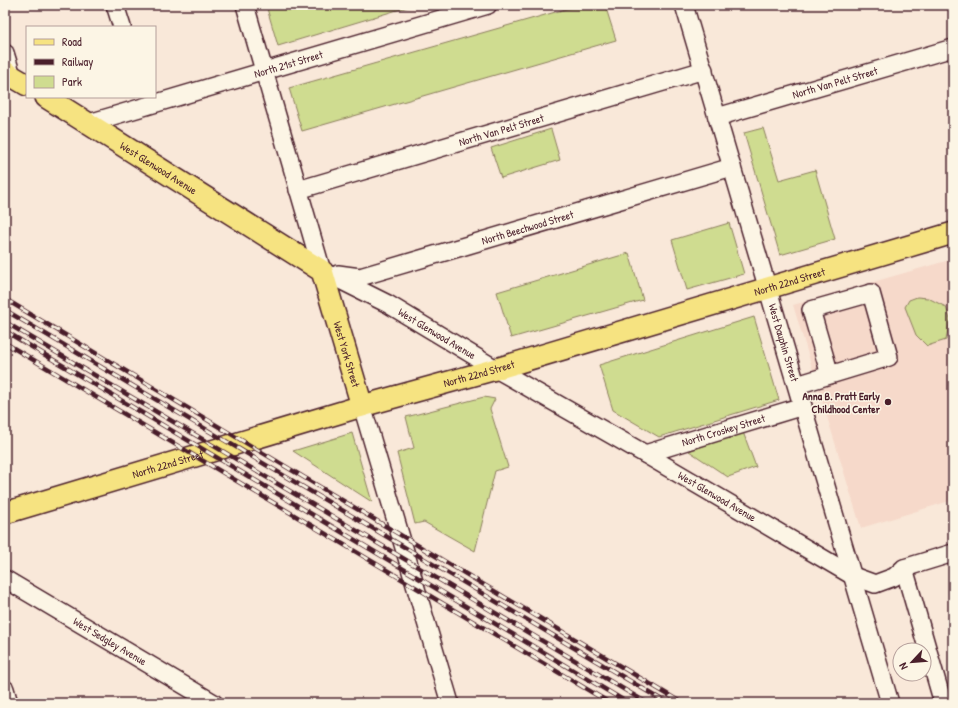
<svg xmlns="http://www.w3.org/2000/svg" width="958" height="708" font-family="'Patrick Hand',sans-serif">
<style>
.built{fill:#f6d9ca}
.green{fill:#cfdc90;stroke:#8c7e5e}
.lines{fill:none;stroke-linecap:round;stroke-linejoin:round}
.minor-casing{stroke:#4a1f2b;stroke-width:20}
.major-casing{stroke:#4a1f2b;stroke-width:24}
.minor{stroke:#fcf5e5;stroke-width:17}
.major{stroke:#f6e381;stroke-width:21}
.rail-casing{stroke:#4a1f2b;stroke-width:4.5}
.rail{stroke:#fcf5e5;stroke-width:3;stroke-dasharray:9;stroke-linecap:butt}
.poi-dot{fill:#4a1f2b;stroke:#fcf5e5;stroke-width:1.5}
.labels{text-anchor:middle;stroke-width:3;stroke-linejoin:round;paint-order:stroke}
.street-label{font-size:11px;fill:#4a1f2b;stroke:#fcf5e5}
.poi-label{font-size:11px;font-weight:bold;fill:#4a1f2b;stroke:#fcf5e5;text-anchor:end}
</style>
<rect width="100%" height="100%" fill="#f9e8d9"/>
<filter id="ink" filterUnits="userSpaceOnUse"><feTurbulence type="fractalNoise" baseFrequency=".025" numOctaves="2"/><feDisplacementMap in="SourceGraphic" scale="8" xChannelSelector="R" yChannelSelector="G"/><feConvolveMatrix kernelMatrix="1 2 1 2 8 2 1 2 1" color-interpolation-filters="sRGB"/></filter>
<g filter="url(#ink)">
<path class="built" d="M953,259V500L861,528L793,305Z"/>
<g class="green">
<path d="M266,5H414L278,46Z"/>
<path d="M580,5H605L616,40L302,131L289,88Z"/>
<path d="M763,128L779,180L815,170L835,239L780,255L744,133Z"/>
<path d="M551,129L560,160L501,178L491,148Z"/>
<path d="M729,223L744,274L687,290L672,240Z"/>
<path d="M629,253L643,300L511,338L497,292Z"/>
<path d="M917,297L928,298L946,307L950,319L946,340L927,346L916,335L905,307L909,300Z"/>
<path d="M754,317L779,400L659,437L613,410L599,365Z"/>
<path d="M484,397L495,399L490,409L508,467L495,471L475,551L424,522L415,524L397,453L414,448L406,417Z"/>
<path d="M743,432L756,467L728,477L689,451Z"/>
<path d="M352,433L372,502L293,451Z"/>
</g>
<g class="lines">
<defs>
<g id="minor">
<path d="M115,5L122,27"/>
<path d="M245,5L322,271"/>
<path id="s1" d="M684,5L890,703"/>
<path d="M5,53L12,76"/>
<path id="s2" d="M717,117L953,48"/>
<path id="s3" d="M89,123L488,5"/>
<path id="s4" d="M298,190L704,70"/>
<path id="s5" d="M322,271L388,304L496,369L645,454L853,576L875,584L894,577L904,568L953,553"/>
<path id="s6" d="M338,274L360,277L732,167"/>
<path d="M797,385L889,357L871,293L811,310L830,375"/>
<path d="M362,406L450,703"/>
<path id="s7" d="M645,454L803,406"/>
<path d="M904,568L943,703"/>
<path id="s8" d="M5,579L214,703"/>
<path d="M5,689L9,703"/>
</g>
<g id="major">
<path d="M5,72L27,85"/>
<path id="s9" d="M46,97L322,271L362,406"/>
<path id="s10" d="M5,513L362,406L496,369L953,233"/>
</g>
</defs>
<use href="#minor" class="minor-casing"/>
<use href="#major" class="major-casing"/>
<use href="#minor" class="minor"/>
<use href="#major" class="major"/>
<defs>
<g id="rail">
<path d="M5,299L682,703"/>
<path d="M5,310L667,703"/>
<path d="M5,322L647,703"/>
<path d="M5,331L628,703"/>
<path d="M5,343L610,703"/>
</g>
</defs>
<use href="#rail" class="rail-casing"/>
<use href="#rail" class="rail"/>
</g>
</g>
<circle class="poi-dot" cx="888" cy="402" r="4"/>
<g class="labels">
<g class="street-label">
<text dy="4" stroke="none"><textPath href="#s3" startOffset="208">North 21st Street</textPath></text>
<text dy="4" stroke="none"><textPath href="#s2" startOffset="123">North Van Pelt Street</textPath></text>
<text dy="4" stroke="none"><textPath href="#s4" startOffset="212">North Van Pelt Street</textPath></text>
<text dy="4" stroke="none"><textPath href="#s9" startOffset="133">West Glenwood Avenue</textPath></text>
<text dy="4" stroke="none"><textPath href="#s6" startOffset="197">North Beechwood Street</textPath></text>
<text dy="4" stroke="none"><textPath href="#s10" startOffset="818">North 22nd Street</textPath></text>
<text dy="4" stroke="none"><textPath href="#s5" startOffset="131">West Glenwood Avenue</textPath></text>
<text dy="4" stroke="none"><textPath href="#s1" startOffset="352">West Dauphin Street</textPath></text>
<text dy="4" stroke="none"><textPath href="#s9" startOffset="413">West York Street</textPath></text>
<text dy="4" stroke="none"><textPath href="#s10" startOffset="494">North 22nd Street</textPath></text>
<text dy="4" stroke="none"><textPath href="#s7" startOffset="82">North Croskey Street</textPath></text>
<text dy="4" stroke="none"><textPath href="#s10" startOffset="170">North 22nd Street</textPath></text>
<text dy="4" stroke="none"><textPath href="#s5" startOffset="455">West Glenwood Avenue</textPath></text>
<text dy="4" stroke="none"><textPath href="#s8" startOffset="122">West Sedgley Avenue</textPath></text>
</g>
<g class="poi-label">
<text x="880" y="400">Anna B. Pratt Early<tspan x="880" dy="13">Childhood Center</tspan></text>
</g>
</g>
<rect width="958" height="708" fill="none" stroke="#fcf5e5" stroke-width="20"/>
<rect x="10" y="10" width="938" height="688" fill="none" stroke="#4a1f2b" stroke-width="1.5" filter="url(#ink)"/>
<rect x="26" y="26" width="130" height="72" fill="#fcf5e5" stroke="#b59f9b"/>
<rect x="34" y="39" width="20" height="6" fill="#f6e381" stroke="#b59f9b"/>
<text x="62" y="46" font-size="12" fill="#4a1f2b">Road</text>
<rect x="34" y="59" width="20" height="6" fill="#4a1f2b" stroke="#b59f9b"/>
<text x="62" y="66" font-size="12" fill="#4a1f2b">Railway</text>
<rect x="34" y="76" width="20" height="12" fill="#cfdc90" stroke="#b59f9b"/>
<text x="62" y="86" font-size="12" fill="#4a1f2b">Park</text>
<g transform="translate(912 662) rotate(244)"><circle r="19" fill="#fcf5e5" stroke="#b59f9b"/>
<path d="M0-3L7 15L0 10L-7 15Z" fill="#4a1f2b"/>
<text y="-6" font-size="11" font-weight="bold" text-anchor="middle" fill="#4a1f2b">N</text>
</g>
</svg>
